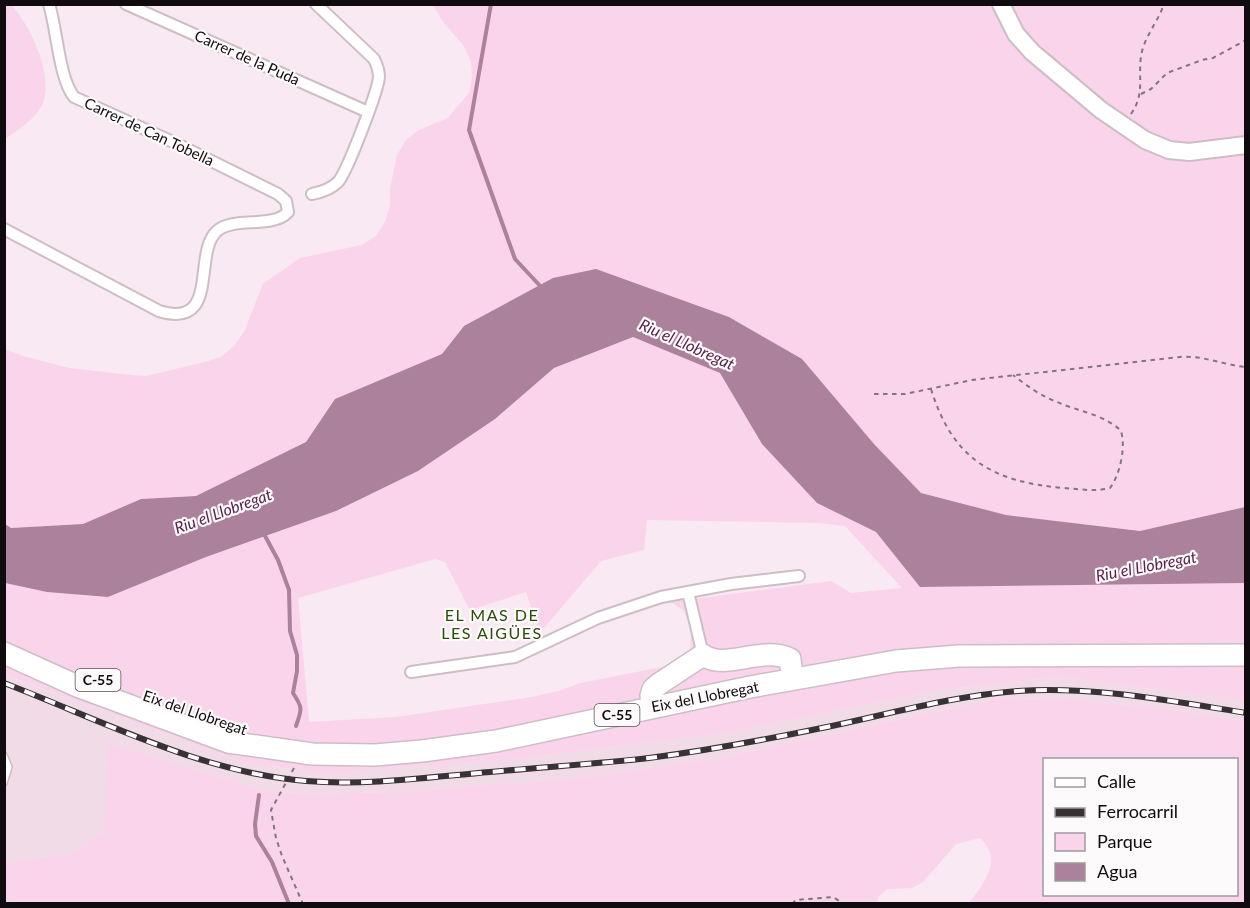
<svg xmlns="http://www.w3.org/2000/svg" width="1250" height="908" font-family="Lato,sans-serif">
<style>
.built{fill:#f0dbe7}
.green{fill:#fad4ea;fill-rule:evenodd}
.water{fill:#ac819b}
.lines{fill:none;stroke-linecap:round;stroke-linejoin:round}
.stream{stroke:#ac819b;stroke-width:4}
.lane-casing{stroke:#cdbec6;stroke-width:8}
.street-casing{stroke:#cdbec6;stroke-width:14}
.secondary-casing{stroke:#cdbec6;stroke-width:20}
.highway-casing{stroke:#cdbec6;stroke-width:24}
.path{stroke:#80767c;stroke-width:2;stroke-dasharray:4.5 4.5;stroke-linecap:butt}
.lane{stroke:#fff;stroke-width:5}
.street{stroke:#fff;stroke-width:10}
.secondary{stroke:#fff;stroke-width:16}
.highway{stroke:#fff;stroke-width:21}
.rail-casing{stroke:#383236;stroke-width:6}
.rail{stroke:#fdfafc;stroke-width:4;stroke-dasharray:11;stroke-linecap:butt}
.labels{text-anchor:middle;stroke-width:4.5;stroke-linejoin:round;paint-order:stroke}
.shield{fill:#fdfafc;stroke:#575355;stroke-width:1.5}
.shield-label{font-size:14px;font-weight:bold;fill:#100b0e}
.street-label{font-size:15px;fill:#100b0e;stroke:#fdfafc}
.water-label{font-size:16px;font-style:italic;fill:#592347;stroke:#fdfafc}
.neighbourhood-label{font-size:16px;letter-spacing:1.5px;fill:#2d4c07;stroke:#fdfafc}
</style>
<rect width="100%" height="100%" fill="#f8e9f2"/>
<path class="built" d="M4,675L240,761L322,774L501,761L729,733L940,690L1059,677L1245,701L1246,721L1167,709L1072,699L1000,698L719,758L585,777L392,792L311,794L262,790L107,742L106,831L72,853L5,862Z"/>
<g class="green">
<path d="M11,5C30,25 52,71 44,100C38,118 19,129 5,139L4,5Z"/>
<path d="M433,5H1245V507L1140,531L1006,515L921,493L874,444L729,317L464,326L442,354L335,399L306,442L196,496L141,499L83,524L10,528L4,524V349L23,356L69,368L131,375L146,376L205,362L221,357L234,346L244,332L263,284L300,258L362,245L376,236L385,222L390,205V189L397,155L406,140L419,130L448,118L469,93L472,78L471,62L464,46L444,23Z"/>
<path d="M633,337L720,373L762,444L817,503L876,532L920,587L1245,583V701L1059,677L940,690L729,733L501,761L322,774L240,761L5,675L4,583L47,592L108,597L206,557L336,511L418,471L495,419L554,368ZM647,520L820,523L845,526L902,588L851,593L831,581L671,602L684,611L691,631L690,650L672,665L581,683L559,691L532,697L396,717L309,722L298,598L435,559L445,562L470,610L526,592L539,634L601,561L644,550Z"/>
<path d="M1000,698L1072,699L1167,709L1245,721V903H969C984,883 1004,860 980,838L956,844L923,882L912,888L887,889L878,897V903H5V862L72,853L105,831L107,742L262,790L311,794L392,792L585,777L719,758ZM1044,760H1236V894H1044Z"/>
</g>
<path class="water" d="M596,269L729,317L802,359L874,444L921,493L1006,515L1140,531L1245,507V583L920,587L876,532L817,503L762,444L720,373L633,337L554,368L495,419L418,471L336,511L206,557L108,597L47,592L5,583V524L11,528L83,524L141,499L196,496L306,442L335,399L442,354L464,326L553,278Z"/>
<g class="lines">
<g class="stream">
<path d="M491,4L469,130L515,259L543,289"/>
<path d="M264,534L278,560L289,590L290,631L297,655V671L293,693C303,708 302,709 296,726"/>
<path d="M259,795L255,824L256,836L272,862L289,904"/>
</g>
<defs>
<path id="lane" d="M4,755L9,767L4,783"/>
<g id="street">
<path d="M126,4L368,112"/>
<path d="M312,194C322,192 331,189 338,182C347,172 378,91 379,77C379,70 377,65 374,59L316,4"/>
<path d="M4,229L159,311C221,330 192,253 217,231C234,216 273,229 288,212L286,201L278,194L173,142L74,97C59,78 57,30 49,4"/>
<path d="M688,592L703,655"/>
<path d="M411,672L515,657L598,618L661,597L731,584L799,576"/>
</g>
<path id="secondary" d="M1001,4L1016,34L1032,52L1101,110L1145,140L1169,150L1189,152L1246,145"/>
<g id="highway">
<path d="M4,653L77,686L228,742L312,754L375,755L422,751L496,741L750,687L896,661L959,656L1246,655"/>
<path d="M651,696L653,689L659,684L703,655C725,671 763,645 790,659L791,667"/>
</g>
</defs>
<use href="#lane" class="lane-casing"/>
<use href="#street" class="street-casing"/>
<use href="#secondary" class="secondary-casing"/>
<use href="#highway" class="highway-casing"/>
<g class="path">
<path d="M1141,94L1151,89L1167,73L1202,60L1213,58L1246,40"/>
<path d="M1131,114C1145,94 1138,78 1141,56C1144,37 1158,22 1164,4"/>
<path d="M931,389C953,460 993,482 1064,488C1079,489 1095,492 1110,488C1120,475 1126,447 1121,431C1106,415 1077,411 1057,402C1041,396 1027,386 1013,375"/>
<path d="M874,394H905L972,380L1180,357C1203,355 1223,365 1246,367"/>
<path d="M294,768L271,810L276,838L282,856L303,904"/>
<path d="M792,904L796,900L833,897L844,904"/>
</g>
<use href="#lane" class="lane"/>
<use href="#street" class="street"/>
<use href="#secondary" class="secondary"/>
<use href="#highway" class="highway"/>
<defs>
<path id="rail" d="M4,683C101,720 202,773 306,781C367,786 430,777 490,772C543,767 596,764 649,758C703,751 758,741 812,730C880,717 948,696 1018,691C1094,686 1171,701 1246,713"/>
</defs>
<use href="#rail" class="rail-casing"/>
<use href="#rail" class="rail"/>
</g>
<g class="labels">
<g class="shield">
<rect x="75.5" y="669" width="45" height="22" rx="4.5"/>
<rect x="594.5" y="704" width="45" height="22" rx="4.5"/>
</g>
<g class="shield-label">
<text x="98" y="685">C-55</text>
<text x="617" y="720">C-55</text>
</g>
<g class="street-label">
<text transform="translate(247 58) rotate(24)" y="5">Carrer de la Puda</text>
<text transform="translate(149 132) rotate(25)" y="5">Carrer de Can Tobella</text>
<text transform="translate(705 697) rotate(-11)" y="5">Eix del Llobregat</text>
<text transform="translate(195 713) rotate(19)" y="5">Eix del Llobregat</text>
</g>
<g class="water-label">
<text transform="translate(687 344) rotate(24)" y="6">Riu el Llobregat</text>
<text transform="translate(223 511) rotate(-20)" y="6">Riu el Llobregat</text>
<text transform="translate(1146 566) rotate(-11)" y="6">Riu el Llobregat</text>
</g>
<g class="neighbourhood-label">
<text x="492" y="621">EL MAS DE<tspan x="492" dy="18">LES AIGÜES</tspan></text>
</g>
</g>
<rect width="1250" height="908" fill="none" stroke="#100b0e" stroke-width="12"/>
<rect x="1043" y="758" width="195" height="138" fill="#fdfafc" stroke="#9e9a9d" stroke-width="1.5"/>
<rect x="1055" y="778" width="30" height="9" fill="#ffffff" stroke="#9e9a9d" stroke-width="1.5"/>
<text x="1097" y="788" font-size="18" fill="#100b0e">Calle</text>
<rect x="1055" y="808" width="30" height="9" fill="#383236" stroke="#9e9a9d" stroke-width="1.5"/>
<text x="1097" y="818" font-size="18" fill="#100b0e">Ferrocarril</text>
<rect x="1055" y="833" width="30" height="18" fill="#fad4ea" stroke="#9e9a9d" stroke-width="1.5"/>
<text x="1097" y="848" font-size="18" fill="#100b0e">Parque</text>
<rect x="1055" y="863" width="30" height="18" fill="#ac819b" stroke="#9e9a9d" stroke-width="1.5"/>
<text x="1097" y="878" font-size="18" fill="#100b0e">Agua</text>
</svg>
